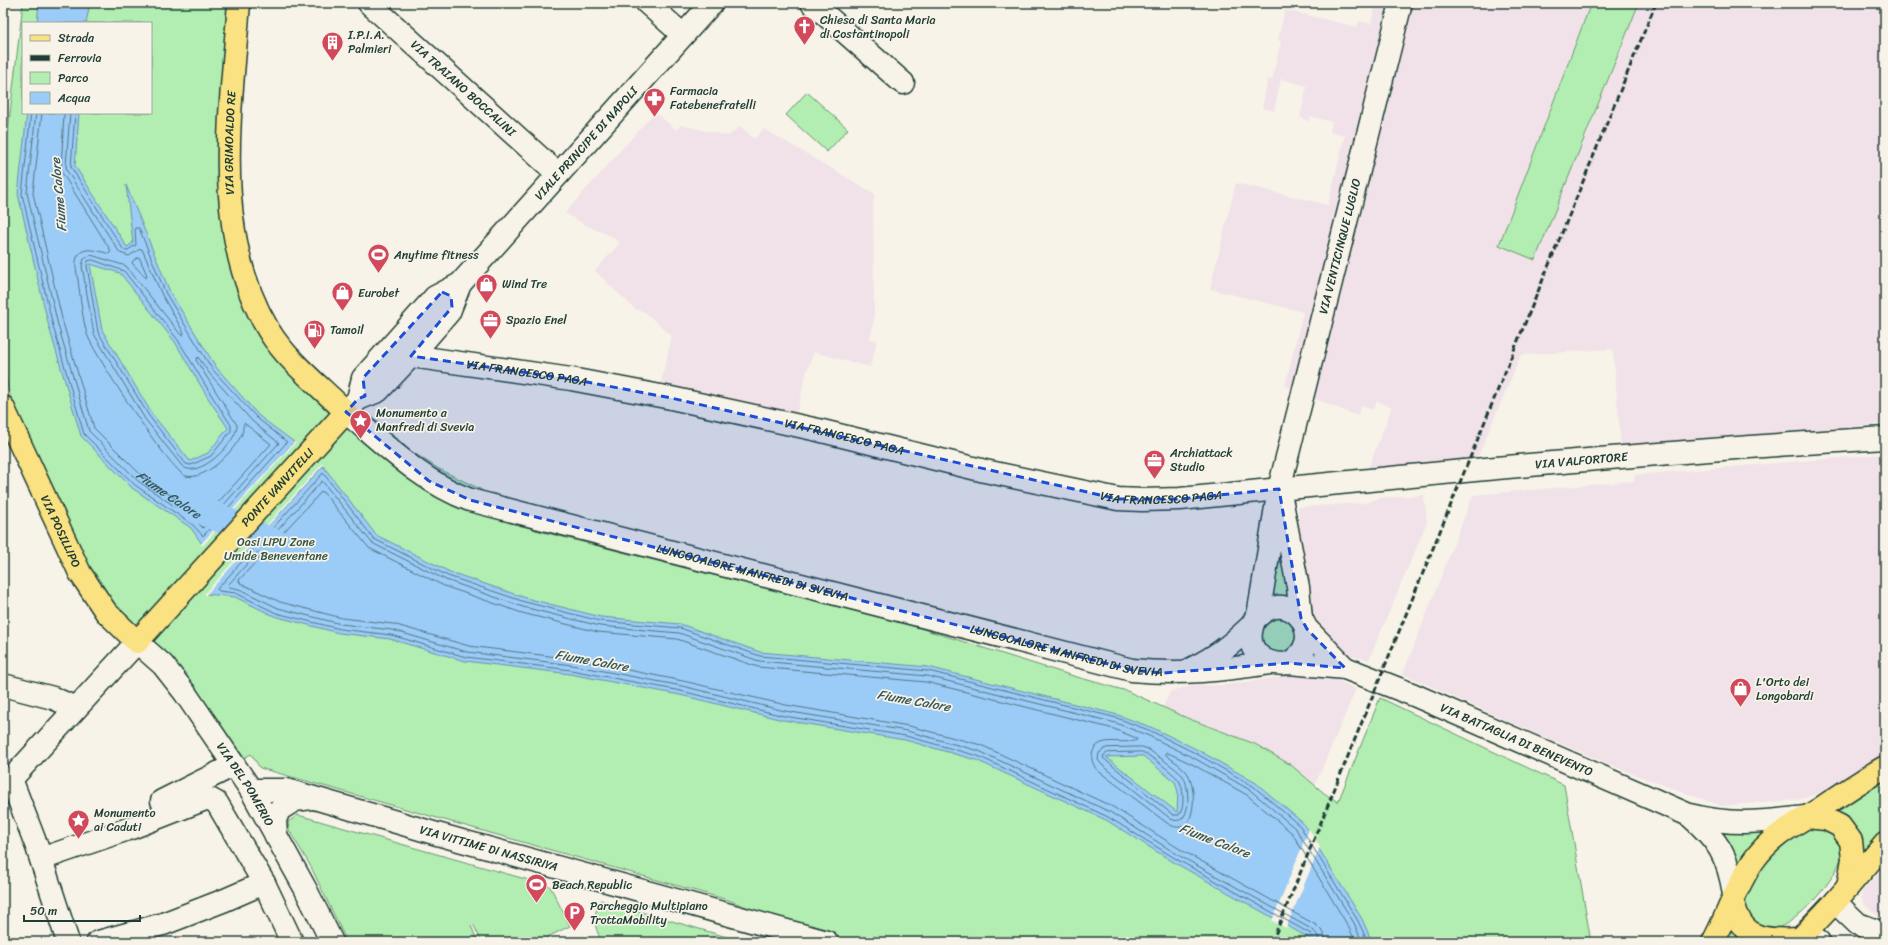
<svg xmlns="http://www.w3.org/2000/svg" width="1888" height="945" font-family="Sriracha,sans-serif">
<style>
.built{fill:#f0e2e8}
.green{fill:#b2edb1;stroke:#689572;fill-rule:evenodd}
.water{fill:#9bcbf7;stroke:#6992a9;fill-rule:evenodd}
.pier{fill:#f7f3e8}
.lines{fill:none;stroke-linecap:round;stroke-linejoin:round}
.shore{stroke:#517682;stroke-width:1}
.river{stroke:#9bcbf7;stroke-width:28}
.minor-casing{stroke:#1f3d34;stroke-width:25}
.major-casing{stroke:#1f3d34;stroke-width:25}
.minor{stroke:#f7f3e8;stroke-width:22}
.major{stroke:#fae181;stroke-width:22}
.rail{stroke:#1f3d34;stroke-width:3;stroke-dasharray:6 3;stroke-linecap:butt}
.marked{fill:#1d4ed8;fill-opacity:0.2;stroke:#1d4ed8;stroke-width:3;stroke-dasharray:8 5;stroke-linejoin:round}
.labels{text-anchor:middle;stroke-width:3.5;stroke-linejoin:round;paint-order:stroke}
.poi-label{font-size:12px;fill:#1f3d34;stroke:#f7f3e8;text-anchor:start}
.street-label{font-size:12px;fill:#1f3d34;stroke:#f7f3e8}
.park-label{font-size:12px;fill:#355747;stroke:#f7f3e8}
.water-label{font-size:13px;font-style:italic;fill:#38595b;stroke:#f7f3e8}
</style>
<rect width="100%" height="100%" fill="#f7f3e8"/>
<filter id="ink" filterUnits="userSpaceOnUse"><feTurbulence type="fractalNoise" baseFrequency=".025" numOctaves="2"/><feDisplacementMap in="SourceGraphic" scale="8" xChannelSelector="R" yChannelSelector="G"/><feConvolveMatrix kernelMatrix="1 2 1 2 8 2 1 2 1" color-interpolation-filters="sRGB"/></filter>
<g filter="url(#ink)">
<g class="built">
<path d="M1376,3H1591L1499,244L1583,145L1639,3H1885V424L1621,447L1613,349L1521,355L1476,461L1367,472L1392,407L1377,401L1373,410L1361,405L1357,416L1285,386L1303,312L1210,289L1236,183L1328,205L1345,135L1330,132L1332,122L1310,116L1309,121L1300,118L1307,86L1281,79L1274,111L1262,108L1268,79L1272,80L1281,41L1278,40L1285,10L1357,27L1359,21L1371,24Z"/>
<path d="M655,112L676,130L681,125L728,136L740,126L754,139L764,129L875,194L873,202L874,319L870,339L877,341L870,367L814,352L806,373L796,417L660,386L672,336L645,312L635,309L595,271L620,243L611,236L587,226L565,213Z"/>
<path d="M1885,454V754L1824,791L1802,799L1721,806L1633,774L1530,731L1403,674L1473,495L1634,481L1635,475Z"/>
<path d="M1424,495L1427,522L1369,660L1348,655L1336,648L1323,635L1315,620L1294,542L1293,522L1299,521L1298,507L1366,503L1380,498Z"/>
<path d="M1301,674L1325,675L1356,689L1315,785L1291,765L1163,707L1170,692L1178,689L1193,686L1226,685Z"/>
<path d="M1885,867V916H1884L1875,913L1863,903L1861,893Z"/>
</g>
<g class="green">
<path d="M23,3H243L236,192L250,269L280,340L337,396L383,424L409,450L439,469L480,489L535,530L910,625L1070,675L1127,691L1187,718L1255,744L1291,765L1324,793L1338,802L1380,698L1564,785L1591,942H838L728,900L260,768L251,754L244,758L199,693L177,679L112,608L67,536L28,447L8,389L3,351V173ZM23,23H151V113H23Z"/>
<path d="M1591,3H1639L1535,260L1499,245Z"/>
<path d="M807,92L848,129L827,152L786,115Z"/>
<path d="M1277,530L1295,602L1271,599Z"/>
<path d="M1271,613L1296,621V646L1279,655L1262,647L1258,628Z"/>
<path d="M1885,778V831L1859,860L1832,811Z"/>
<path d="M298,815L550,886L570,926L537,942H482L473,924L471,926L478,942H347L311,867L289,830L288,822Z"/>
<path d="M1708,824L1772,827L1734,876Z"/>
<path d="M1826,826C1833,833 1842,840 1842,851C1842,874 1801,919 1780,927C1775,929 1768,929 1762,930L1741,911L1747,884L1759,866L1804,827Z"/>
<path d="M600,900L744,942H602C593,924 593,918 600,900Z"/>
<path d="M1731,925L1741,939L1746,942H1723Z"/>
</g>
<g class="water">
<path d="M39,3H90L86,23H37Z"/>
<path d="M27,113H79L75,166L127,247L133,243L126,185L170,292L216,367L259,416L294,442L202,544L191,528L132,488L81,436L49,327L18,194ZM90,264L120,273L175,342L208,398L228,428L208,453L190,461L152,414L102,330Z"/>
<path d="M323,466L376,535L450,572L526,598L601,617L680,624L760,652L928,667L1118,715L1153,728L1198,750L1256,783L1303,823L1362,919L1372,942H1311L1309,938L1175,863L1106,820L976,760L905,740L783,720L680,695L570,674L465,661L390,639L339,633L274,616L235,597L206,594ZM1143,756L1175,782L1178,792L1177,812L1106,757Z"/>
</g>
<g class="pier">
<path d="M295,441V443L203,545H200Z"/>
<path d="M322,464H324L205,596V593Z"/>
<path d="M1309,829L1320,847L1286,928L1272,921Z"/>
</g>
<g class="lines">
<g class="shore">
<path d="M31,113L22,194L53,326L84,434L135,485L193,525L203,536L287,442L257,418L212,369L166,294L139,228H135L136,245L126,251L123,249L71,167L75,113"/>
<path d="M36,113L27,193L58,325L89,431L138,481L196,521L203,528L279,443L253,422L209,373L198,357L196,360L237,425C238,442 197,481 182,466L145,419L94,334L82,266L84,259L91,255L126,266L181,335H183L184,333L162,295L142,249H140L129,256L120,253L67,171L66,166L70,113"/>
<path id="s1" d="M42,113L33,193L63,323L94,428L142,476L204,518L271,444L244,423C243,426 243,431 242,434C234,451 205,481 186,476C171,472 93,353 87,334C81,313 80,289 76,268C74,244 94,249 109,254L111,251L61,171L64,113"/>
<path d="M138,258L140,259L147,275L146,278L132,263L133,261Z"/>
<path d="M93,260L124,271L178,340L212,396L231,425V431L211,456L191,465L186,464L149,416L98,332L87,266L88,261Z"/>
<path d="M1142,747L1148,749C1158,757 1175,767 1183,776C1190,786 1192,829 1171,819L1102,765L1098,760L1099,753L1106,748Z"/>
<path d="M1142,752C1150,755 1172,772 1178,779C1184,785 1185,809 1179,815H1173L1103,758L1104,755L1107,753Z"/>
<path d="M1314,942L1311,934L1178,860L1108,817L978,756L906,736L784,716L681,691L571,670L466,657L391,635L340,629L276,613L236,593L219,591L217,589L323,473L374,539L448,576L525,602L600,621L680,628L760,656L928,671L1117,718L1151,731L1197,754L1253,786L1300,826L1358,921L1368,942"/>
<path d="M1319,942L1318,936L1313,930L1180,856L1110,812L979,751L907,731L785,711L682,686L572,665L467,652L392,630L341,624L278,608L239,589L229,587L228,585L322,481L372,543L446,580L523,607L600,626L679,633L759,661L927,676L1116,723L1149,736L1194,758L1250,790L1296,829L1354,923L1362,942"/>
<path d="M1325,942L1324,933L1316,925L1183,851L1113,807L981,745L909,726L786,705L683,681L573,659L469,646L393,624L342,618L280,602L240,583L239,580L322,491L369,548L444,586L522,613L598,632L677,639L758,667L926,682L1114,729L1136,738L1137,740C1124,746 1096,733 1092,755C1091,761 1094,766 1097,770L1167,823C1196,842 1197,791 1189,776C1185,767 1173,761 1166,755V752L1192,764L1247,795L1292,833L1348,926L1356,942"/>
</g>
<path class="river" d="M189,504L293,552"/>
<defs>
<g id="minor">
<path id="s2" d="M369,3L558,174"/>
<path d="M647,3L683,35"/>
<path d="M812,3L903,83"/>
<path id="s3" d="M460,284L449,312L411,356L378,391L358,399L346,412C385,445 422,482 470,500L1132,670C1179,675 1225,670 1271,663"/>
<path id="s4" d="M411,356L571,379L671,398L818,430L985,471L1118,499L1142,500L1180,499C1415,475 1650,452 1885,438"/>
<path id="s5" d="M358,399L363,378L435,297L460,284L712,3"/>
<path d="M1282,503L1298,587L1301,618"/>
<path id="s6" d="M1258,616L1279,489L1401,3"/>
<path d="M1307,629L1345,668"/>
<path id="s7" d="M1289,663C1329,641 1294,589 1262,613C1257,616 1253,621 1252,627C1245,652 1266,667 1289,663L1345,668L1414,695L1689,815C1733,826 1761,822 1806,817"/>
<path d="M1191,669C1216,657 1232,644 1252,625"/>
<path d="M3,685L53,698L76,708"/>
<path d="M11,779L37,847L68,942"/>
<path id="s8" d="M3,788L137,642L163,665L185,693L251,790L305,888L332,942"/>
<path id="s9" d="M251,790H287L437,834L827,942"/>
<path d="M162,801L234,765"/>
<path d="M1690,816C1718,840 1728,856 1734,894"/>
<path d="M276,836L275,820L279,810L295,800L312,798"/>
<path d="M41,859L131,828L205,799H210L217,803L264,883L292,942"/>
<path d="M1835,902L1858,924L1885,934"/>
<path d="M1799,939L1819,942"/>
<path d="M98,942L163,924L225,900L264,883"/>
</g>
<g id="major">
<path id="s10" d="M3,407L80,573L106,612L137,642L346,412C321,387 287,361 269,331C210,233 231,111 239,3"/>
<path d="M1806,817L1826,819L1840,826L1851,841L1853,859L1848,887"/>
<path d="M1733,900C1740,940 1765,941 1799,939"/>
<path d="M1713,942C1728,915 1736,885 1754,860C1772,835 1793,826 1818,810C1840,795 1862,780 1885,767"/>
<path d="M1797,942L1835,902L1885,844"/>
</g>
</defs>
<use href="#minor" class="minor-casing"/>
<use href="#major" class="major-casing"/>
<use href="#minor" class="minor"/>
<use href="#major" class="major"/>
<path class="rail" d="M1272,942L1656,3"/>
</g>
</g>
<path class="marked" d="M442,292L451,296L452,307L411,356L571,379L671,398L1118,499H1180L1279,489L1301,618L1307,629L1345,668L1289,663L1163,673L1132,670L470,500L429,481L346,412L358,399L365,396L363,378Z"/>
<defs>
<symbol id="church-pin" viewBox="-11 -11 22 30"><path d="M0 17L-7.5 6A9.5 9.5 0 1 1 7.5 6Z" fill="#d1495b" stroke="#f7f3e8"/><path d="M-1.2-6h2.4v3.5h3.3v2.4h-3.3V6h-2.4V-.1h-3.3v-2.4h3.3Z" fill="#fff"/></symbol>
<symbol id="building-pin" viewBox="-11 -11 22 30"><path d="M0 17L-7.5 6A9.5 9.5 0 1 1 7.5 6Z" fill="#d1495b" stroke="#f7f3e8"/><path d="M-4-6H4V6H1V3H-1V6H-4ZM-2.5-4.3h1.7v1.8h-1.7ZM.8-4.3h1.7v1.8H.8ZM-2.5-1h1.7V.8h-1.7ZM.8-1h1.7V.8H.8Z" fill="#fff"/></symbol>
<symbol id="pharmacy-pin" viewBox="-11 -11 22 30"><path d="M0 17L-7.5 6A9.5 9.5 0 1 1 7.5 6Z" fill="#d1495b" stroke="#f7f3e8"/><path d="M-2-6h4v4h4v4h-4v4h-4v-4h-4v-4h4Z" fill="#fff"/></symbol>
<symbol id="stadium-pin" viewBox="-11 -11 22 30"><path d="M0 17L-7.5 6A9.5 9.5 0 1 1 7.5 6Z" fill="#d1495b" stroke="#f7f3e8"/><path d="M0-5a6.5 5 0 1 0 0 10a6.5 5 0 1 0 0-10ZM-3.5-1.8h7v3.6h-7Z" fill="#fff"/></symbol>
<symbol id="shop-pin" viewBox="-11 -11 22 30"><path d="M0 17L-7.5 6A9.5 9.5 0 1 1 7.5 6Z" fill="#d1495b" stroke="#f7f3e8"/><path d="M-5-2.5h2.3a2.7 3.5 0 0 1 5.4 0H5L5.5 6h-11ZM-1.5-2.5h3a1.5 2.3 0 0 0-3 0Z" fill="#fff"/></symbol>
<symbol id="office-pin" viewBox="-11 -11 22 30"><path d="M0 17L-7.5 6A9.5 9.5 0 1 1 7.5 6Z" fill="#d1495b" stroke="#f7f3e8"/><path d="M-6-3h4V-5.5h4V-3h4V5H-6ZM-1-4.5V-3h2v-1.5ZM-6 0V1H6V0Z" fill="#fff"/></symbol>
<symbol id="fuel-pin" viewBox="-11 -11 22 30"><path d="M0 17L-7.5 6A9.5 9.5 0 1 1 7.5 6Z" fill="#d1495b" stroke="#f7f3e8"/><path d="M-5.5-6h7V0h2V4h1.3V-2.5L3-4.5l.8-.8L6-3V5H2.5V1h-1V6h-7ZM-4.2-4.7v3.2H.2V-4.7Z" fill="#fff"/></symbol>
<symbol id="sight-pin" viewBox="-11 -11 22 30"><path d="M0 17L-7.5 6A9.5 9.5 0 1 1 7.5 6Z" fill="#d1495b" stroke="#f7f3e8"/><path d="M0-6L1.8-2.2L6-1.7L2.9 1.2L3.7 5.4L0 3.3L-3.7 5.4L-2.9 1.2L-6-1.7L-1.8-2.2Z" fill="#fff"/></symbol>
<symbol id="parking-pin" viewBox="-11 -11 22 30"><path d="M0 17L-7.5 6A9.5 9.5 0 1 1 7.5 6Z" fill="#d1495b" stroke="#f7f3e8"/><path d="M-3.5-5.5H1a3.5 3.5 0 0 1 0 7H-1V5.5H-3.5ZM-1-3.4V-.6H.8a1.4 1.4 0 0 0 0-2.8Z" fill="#fff"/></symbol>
</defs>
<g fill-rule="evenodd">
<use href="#church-pin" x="792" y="14" width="25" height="34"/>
<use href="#building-pin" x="320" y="30" width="25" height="34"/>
<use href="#pharmacy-pin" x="642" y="86" width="25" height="34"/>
<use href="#stadium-pin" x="366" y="242" width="25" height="34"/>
<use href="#shop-pin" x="474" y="272" width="25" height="34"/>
<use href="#shop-pin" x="330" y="280" width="25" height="34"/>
<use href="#office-pin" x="478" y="308" width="25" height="34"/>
<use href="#fuel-pin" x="302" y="318" width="25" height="34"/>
<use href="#sight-pin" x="348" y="408" width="25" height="34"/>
<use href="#office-pin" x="1142" y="448" width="25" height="34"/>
<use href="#shop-pin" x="1728" y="676" width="25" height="34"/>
<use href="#sight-pin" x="66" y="808" width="25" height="34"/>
<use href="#stadium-pin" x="524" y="872" width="25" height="34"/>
<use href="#parking-pin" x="562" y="900" width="25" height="34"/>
</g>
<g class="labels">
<g class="poi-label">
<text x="820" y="24">Chiesa di Santa Maria<tspan x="820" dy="14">di Costantinopoli</tspan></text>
<text x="348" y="39">I.P.I.A.<tspan x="348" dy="14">Palmieri</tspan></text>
<text x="670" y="95">Farmacia<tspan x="670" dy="14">Fatebenefratelli</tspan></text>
<text x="394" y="259">Anytime fitness</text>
<text x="502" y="288">Wind Tre</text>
<text x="358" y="297">Eurobet</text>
<text x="506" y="324">Spazio Enel</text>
<text x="330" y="334">Tamoil</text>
<text x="376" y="417">Monumento a<tspan x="376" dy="14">Manfredi di Svevia</tspan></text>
<text x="1170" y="457">Archiattack<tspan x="1170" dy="14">Studio</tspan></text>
<text x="1756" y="686">L'Orto dei<tspan x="1756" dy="14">Longobardi</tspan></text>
<text x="94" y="817">Monumento<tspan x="94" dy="14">ai Caduti</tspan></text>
<text x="552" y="889">Beach Republic</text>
<text x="590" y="910">Parcheggio Multipiano<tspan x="590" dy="14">TrottaMobility</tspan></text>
</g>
<g class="street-label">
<text dy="4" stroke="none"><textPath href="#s2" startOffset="127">VIA TRAIANO BOCCALINI</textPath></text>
<text dy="4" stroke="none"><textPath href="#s10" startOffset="891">VIA GRIMOALDO RE</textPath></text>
<text dy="4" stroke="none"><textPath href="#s5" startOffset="347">VIALE PRINCIPE DI NAPOLI</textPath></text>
<text dy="4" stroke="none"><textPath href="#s6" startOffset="379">VIA VENTICINQUE LUGLIO</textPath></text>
<text dy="4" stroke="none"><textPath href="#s4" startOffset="117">VIA FRANCESCO PAGA</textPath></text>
<text dy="4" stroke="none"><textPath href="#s4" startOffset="441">VIA FRANCESCO PAGA</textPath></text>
<text dy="4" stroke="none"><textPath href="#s4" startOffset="1187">VIA VALFORTORE</textPath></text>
<text dy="4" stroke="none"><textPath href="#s10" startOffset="482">PONTE VANVITELLI</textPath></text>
<text dy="4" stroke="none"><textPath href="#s4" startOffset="765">VIA FRANCESCO PAGA</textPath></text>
<text dy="4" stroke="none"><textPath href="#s10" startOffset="137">VIA POSILLIPO</textPath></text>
<text dy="4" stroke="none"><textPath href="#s3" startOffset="620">LUNGOCALORE MANFREDI DI SVEVIA</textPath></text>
<text dy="4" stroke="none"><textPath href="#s3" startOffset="944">LUNGOCALORE MANFREDI DI SVEVIA</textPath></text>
<text dy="4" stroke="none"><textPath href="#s7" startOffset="420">VIA BATTAGLIA DI BENEVENTO</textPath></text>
<text dy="4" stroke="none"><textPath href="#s8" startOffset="378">VIA DEL POMERIO</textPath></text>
<text dy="4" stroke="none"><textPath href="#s9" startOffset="246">VIA VITTIME DI NASSIRIYA</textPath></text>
</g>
<g class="park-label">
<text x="276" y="546">Oasi LIPU Zone<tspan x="276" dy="14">Umide Beneventane</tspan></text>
</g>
<g class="water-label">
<text transform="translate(58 195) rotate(-95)" y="5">Fiume Calore</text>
<text dy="5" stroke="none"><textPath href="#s1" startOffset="424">Fiume Calore</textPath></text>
<text transform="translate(592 660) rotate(10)" y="5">Fiume Calore</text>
<text transform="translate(914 700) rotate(10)" y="5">Fiume Calore</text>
<text transform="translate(1215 840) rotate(21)" y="5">Fiume Calore</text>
</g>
</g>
<rect width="1888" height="945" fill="none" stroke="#f7f3e8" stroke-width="16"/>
<rect x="8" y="8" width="1872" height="929" fill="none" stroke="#1f3d34" stroke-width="1.5" filter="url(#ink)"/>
<rect x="22" y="22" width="130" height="92" fill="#f7f3e8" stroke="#a1aaa0"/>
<rect x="30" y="35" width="20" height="6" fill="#fae181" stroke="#a1aaa0"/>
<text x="58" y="42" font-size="12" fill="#1f3d34">Strada</text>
<rect x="30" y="55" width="20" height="6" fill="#1f3d34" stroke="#a1aaa0"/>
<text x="58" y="62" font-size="12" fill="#1f3d34">Ferrovia</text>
<rect x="30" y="72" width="20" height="12" fill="#b2edb1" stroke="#a1aaa0"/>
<text x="58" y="82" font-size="12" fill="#1f3d34">Parco</text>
<rect x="30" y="92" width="20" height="12" fill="#9bcbf7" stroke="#a1aaa0"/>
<text x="58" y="102" font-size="12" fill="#1f3d34">Acqua</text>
<path d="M24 915v6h116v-6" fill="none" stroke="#1f3d34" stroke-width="2"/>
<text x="30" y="915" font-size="12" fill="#1f3d34" stroke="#f7f3e8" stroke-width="3" paint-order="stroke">50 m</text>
</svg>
